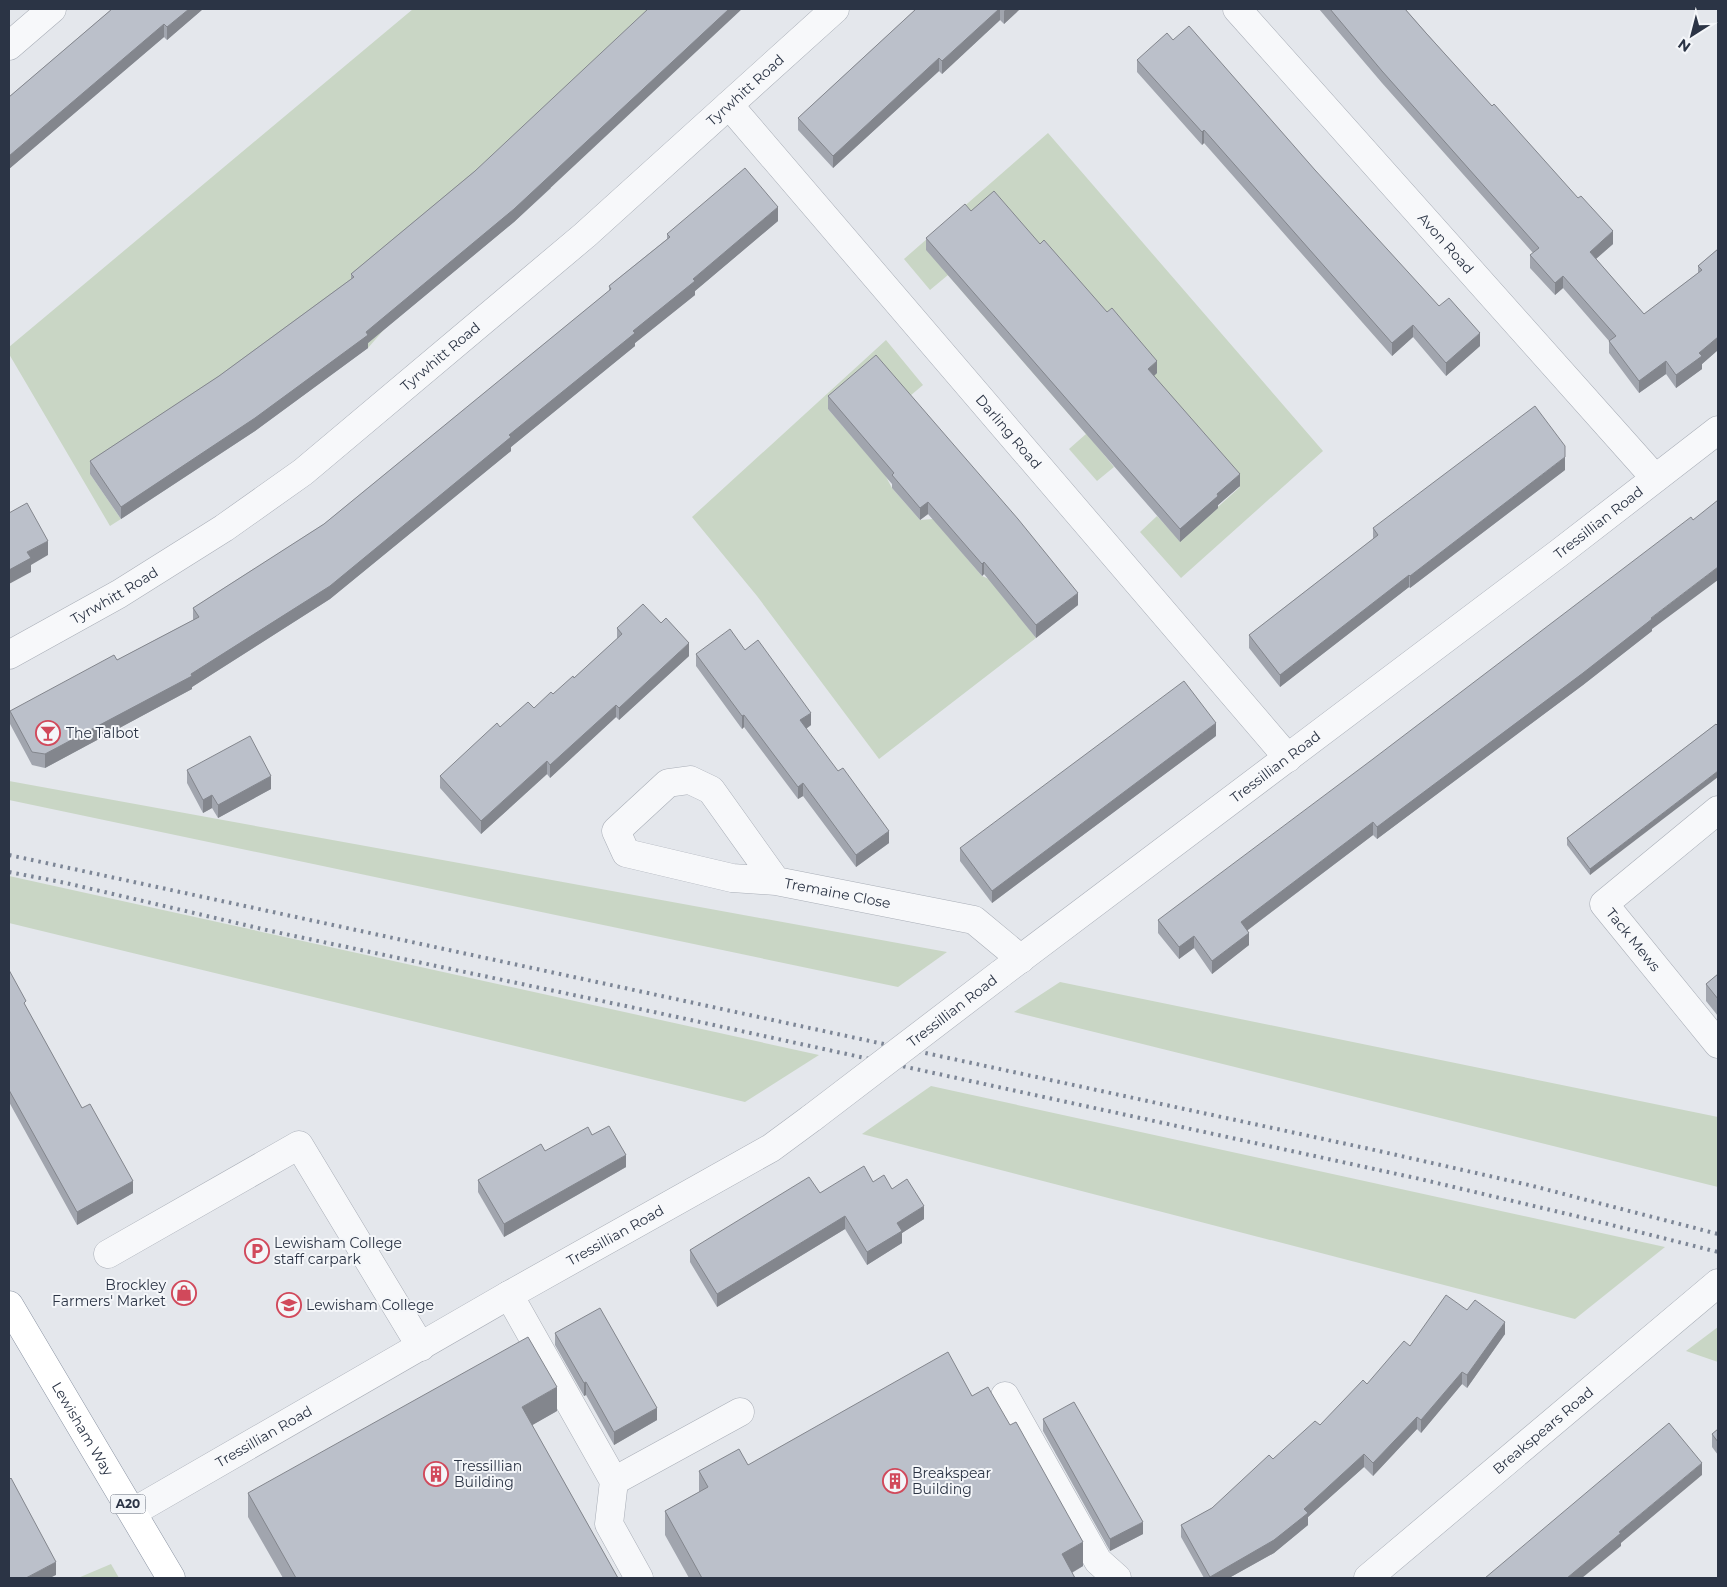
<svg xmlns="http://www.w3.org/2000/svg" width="1727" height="1587" font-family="Montserrat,sans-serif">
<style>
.green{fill:#c9d6c5}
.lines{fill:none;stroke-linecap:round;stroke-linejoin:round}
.minor-casing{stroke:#a9aeb7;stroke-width:29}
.highway-casing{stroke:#8b94a3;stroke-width:29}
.minor{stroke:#f7f8fa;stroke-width:28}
.highway{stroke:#fff;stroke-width:28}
.rail{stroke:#7d8696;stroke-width:4;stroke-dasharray:2.5 5;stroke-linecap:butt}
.minor-bridge-casing{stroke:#a9aeb7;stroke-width:29;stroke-linecap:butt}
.minor-bridge{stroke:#f7f8fa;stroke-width:28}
.wall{fill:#a1a5ae}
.shaded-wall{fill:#83868d}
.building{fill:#bbc0ca;stroke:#83868d}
.labels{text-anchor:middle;stroke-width:4;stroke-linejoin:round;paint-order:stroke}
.shield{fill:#f4f6f9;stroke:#676e7b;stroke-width:1}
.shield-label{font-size:12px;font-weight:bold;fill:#2b3445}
.street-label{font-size:14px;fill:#2b3445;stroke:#f4f6f9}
.poi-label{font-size:14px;fill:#2b3445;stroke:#f4f6f9;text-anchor:start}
</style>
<rect width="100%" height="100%" fill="#e4e7ec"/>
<g class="green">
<path d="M413,9H662L368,348L335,303L224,385L257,429L236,443L90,474L121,519L110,526L9,354V347Z"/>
<path d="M1048,133L1323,451L1181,578L1140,532L1157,516L1180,541L1240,487L1091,439L1114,467L1097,481L1069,449L1086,434L926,250L948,275L930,290L904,259Z"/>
<path d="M886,340L923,385L904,401L828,409L885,475L892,488L920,520L933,519L982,576L989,579L1036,638L879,759L757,596L692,517Z"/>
<path d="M9,781L947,952L898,987L9,800Z"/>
<path d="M9,876L819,1055L745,1102L9,923Z"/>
<path d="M1060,982L1718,1117V1187L1014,1012Z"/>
<path d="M931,1086L1665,1247L1575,1319L862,1134Z"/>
<path d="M1718,1327V1362L1686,1351Z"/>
<path d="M111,1564L119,1578H78Z"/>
</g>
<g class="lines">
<defs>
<g id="minor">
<path id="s1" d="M1237,9L1655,478"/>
<path d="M9,46L52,9"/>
<path id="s2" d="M729,105L1288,758"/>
<path id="s3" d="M9,655L119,594L224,528L303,472L585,235L835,9"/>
<path id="s4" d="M1718,810L1604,904L1718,1044"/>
<path id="s5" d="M776,881L732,878L626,853L616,831L668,783L690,780L711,790L776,881L974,920L1021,959"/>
<path id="s6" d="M999,975L1559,553L1718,430"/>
<path d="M108,1254L299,1145L421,1347"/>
<path d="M509,1295L614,1481L609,1524L639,1578"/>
<path d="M1005,1396L1098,1561L1117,1578"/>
<path d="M614,1481L740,1412"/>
<path id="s7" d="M133,1512L509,1295L771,1148L813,1117"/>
<path id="s8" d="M1368,1578L1718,1283"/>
</g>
<g id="highway">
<path id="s9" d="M9,1305L171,1578"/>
</g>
</defs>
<use href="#minor" class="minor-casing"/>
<use href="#highway" class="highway-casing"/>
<use href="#minor" class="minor"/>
<use href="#highway" class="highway"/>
<g class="rail">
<path d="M9,855L1379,1151L1529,1185L1718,1234"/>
<path d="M9,872L66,883L271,931L654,1012L1420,1179L1576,1216L1718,1252"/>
</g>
<defs>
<g id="minor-bridge">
<path id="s10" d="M813,1117L999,975"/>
</g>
</defs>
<use href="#minor-bridge" class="minor-bridge-casing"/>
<use href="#minor-bridge" class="minor-bridge"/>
</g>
<g class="wall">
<path d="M112,9H203L167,40L164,37L9,169V97Z"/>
<path d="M916,9H1020L1004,24L1000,20L942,74L939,71L833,168L798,130V118Z"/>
<path d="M1319,9H1405L1613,244L1596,259L1644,314L1698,273V266L1718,249V350L1702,364V369L1676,388L1666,374L1639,393L1609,353V341L1563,288L1555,295L1530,268V255L1533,253L1382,83Z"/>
<path d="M1173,40L1439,306L1480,346L1446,376L1413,337L1392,356L1204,143L1202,145L1137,72V60Z"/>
<path d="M475,171L551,188L514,222L368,343V348L255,431L121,519L90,474V461L219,376L351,279V274Z"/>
<path d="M971,211L1040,244L1157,373L1154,376L1240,486L1218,505V508L1180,542L926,250V238Z"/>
<path d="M778,221L695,291V295L635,343V346L511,447V451L330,599L192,687V689L45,768L32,765L10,724V711L117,660L193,620V608L324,524L609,291V286L667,239V234Z"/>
<path d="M828,396L1078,605L1036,638L984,574L982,576L928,514L920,520L892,488V484L828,409Z"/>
<path d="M1565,470L1410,588L1409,587L1280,687L1249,648V635L1373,539V528Z"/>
<path d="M617,628L689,656L619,720L616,717L550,778L547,774L481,834L440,788V776L500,727L534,708L574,678L617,639Z"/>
<path d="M1652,629V631L1583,685L1377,839L1373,835L1248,930L1249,945L1212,974L1194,948L1179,959L1158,933V920Z"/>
<path d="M745,650L811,725L806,729L889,843L856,867L803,796L798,799L744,727L742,729L696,666V654Z"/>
<path d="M1716,724L1590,875L1567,845V838Z"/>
<path d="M1216,736L992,903L960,861V848Z"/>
<path d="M187,770L271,789L218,818L212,808L203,813L187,783Z"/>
<path d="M9,970L26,1007L82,1108L133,1193L77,1225L9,1102Z"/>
<path d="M1718,974V1016L1706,1001V984Z"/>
<path d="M592,1135L626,1167L504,1237L478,1192V1180L545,1151Z"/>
<path d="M873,1182L892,1189L924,1219L902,1233V1243L867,1265L845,1229L717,1307L690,1262V1250L820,1193Z"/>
<path d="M1467,1310L1505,1334L1467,1388L1462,1384L1421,1433L1417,1429L1373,1476L1364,1467L1308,1517V1525L1274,1553L1229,1578H1204L1181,1537V1525L1212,1508L1273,1459L1320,1425L1367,1384L1410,1346Z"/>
<path d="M555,1333L657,1420L614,1445L586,1395L584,1396L555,1345Z"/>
<path d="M972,1396L1083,1566L1072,1573L1075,1578H689L665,1535V1511L699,1492V1471L748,1465Z"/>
<path d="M557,1411L532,1425L618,1578H283L248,1517V1493Z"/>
<path d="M1043,1419L1143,1534L1110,1551L1043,1431Z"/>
<path d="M1718,1429V1455L1712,1447V1434Z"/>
</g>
<g class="shaded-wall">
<path d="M189,9H203L167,40V27Z"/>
<path d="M729,9H742L514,222L368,343V348L255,431L121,519V507Z"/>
<path d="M999,9H1000V20L942,74V61Z"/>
<path d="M1006,9H1020L1004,24V11Z"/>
<path d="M164,24V37L9,169V156Z"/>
<path d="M939,58V71L833,168V156Z"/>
<path d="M1204,130V143L1202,145V132Z"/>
<path d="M778,207V221L695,291V295L635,343V346L511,447V451L330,599L192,687V689L45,768V754L191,674L509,435Z"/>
<path d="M1613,231V244L1590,264V252Z"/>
<path d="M1563,276V288L1555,295V283Z"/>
<path d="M1413,325V337L1392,356V343Z"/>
<path d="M1480,333V346L1446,376V363Z"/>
<path d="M1718,337V350L1702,364V369L1676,388V375L1699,353Z"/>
<path d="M1157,361V373L1148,381V369Z"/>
<path d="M1666,361V374L1639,393V381Z"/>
<path d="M1565,457V470L1410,588V576Z"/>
<path d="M1240,474V486L1218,505V508L1180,542V529L1217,494Z"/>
<path d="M928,502V514L920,520V508Z"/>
<path d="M48,541V555L31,565V572L9,584V570L27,552Z"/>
<path d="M984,562V574L982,576V564Z"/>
<path d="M1718,567V580L1652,629V631L1583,685L1377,839V827Z"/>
<path d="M1409,575V587L1280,687V675Z"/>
<path d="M1078,593V605L1036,638V625Z"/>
<path d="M689,643V656L619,720V708Z"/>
<path d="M616,705V717L550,778V765Z"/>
<path d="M811,713V725L800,733V720Z"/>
<path d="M744,715V727L742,729V716Z"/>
<path d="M1216,723V736L992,903V891Z"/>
<path d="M547,761V774L481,834V821Z"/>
<path d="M1718,771V777L1590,875V869Z"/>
<path d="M271,776V789L218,818V805Z"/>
<path d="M803,783V796L798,799V787Z"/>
<path d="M212,795V808L203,813V800Z"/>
<path d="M1373,822V835L1241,935V922Z"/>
<path d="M889,831V843L856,867V855Z"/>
<path d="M1249,933V945L1212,974V961Z"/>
<path d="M1194,936V948L1179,959V947Z"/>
<path d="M626,1155V1167L504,1237V1224Z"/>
<path d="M133,1181V1193L77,1225V1212Z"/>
<path d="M924,1206V1219L902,1233V1243L867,1265V1252L897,1223Z"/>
<path d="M845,1216V1229L717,1307V1294Z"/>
<path d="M1505,1322V1334L1467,1388V1375Z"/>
<path d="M1462,1372V1384L1421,1433V1420Z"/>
<path d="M586,1382V1395L584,1396V1383Z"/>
<path d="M557,1387V1411L522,1431V1407Z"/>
<path d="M657,1408V1420L614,1445V1432Z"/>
<path d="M1417,1417V1429L1373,1476V1463Z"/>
<path d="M1364,1454V1467L1308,1517V1525L1274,1553L1229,1578H1210V1577L1304,1509Z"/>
<path d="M1702,1463V1475L1621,1543V1546L1582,1578H1567L1619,1532Z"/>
<path d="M1143,1522V1534L1110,1551V1539Z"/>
<path d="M1083,1542V1566L1062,1578V1554Z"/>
<path d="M56,1562V1575L50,1578H26Z"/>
</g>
<g class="building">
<path d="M112,9H189L167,27L164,24L9,156V97Z"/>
<path d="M648,9H729L514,209L366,332L368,335L255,418L121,507L90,461L219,376L354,277L351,274L475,171Z"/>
<path d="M916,9H999L942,61L939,58L833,156L798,118Z"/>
<path d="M1330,9H1405L1426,33L1492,106L1494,104L1578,198L1581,196L1613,231L1590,252L1644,314L1702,270L1698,266L1718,249V337L1699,353L1702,356L1676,375L1666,361L1639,381L1609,341L1616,336L1563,276L1555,283L1530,255L1539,248L1382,71Z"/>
<path d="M1189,26L1315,170L1439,306L1449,298L1480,333L1446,363L1413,325L1392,343L1204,130L1202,132L1137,60L1167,33L1173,40Z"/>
<path d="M745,168L778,207L693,279L695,281L633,331L635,333L509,435L511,437L330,586L191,674L192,676L45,754L32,752L10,711L114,655L117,660L199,617L193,608L324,524L611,289L609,286L670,237L667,234Z"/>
<path d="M994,191L1040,244L1044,240L1107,312L1112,308L1157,361L1148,369L1240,474L1217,494L1218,496L1180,529L926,238L965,204L971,211Z"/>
<path d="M876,355L1018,519L1078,593L1036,625L984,562L982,564L928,502L920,508L892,475L894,473L828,396Z"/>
<path d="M1535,406L1565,446V457L1410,576L1409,575L1280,675L1249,635L1378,535L1373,528Z"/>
<path d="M1718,500V567L1651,618L1652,619L1583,673L1377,827L1373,822L1241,922L1249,933L1212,961L1194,936L1179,947L1158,920L1373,759L1691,517L1693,520Z"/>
<path d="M27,503L48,541L27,552L31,558L9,570V513Z"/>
<path d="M643,604L661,623L666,618L689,643L619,708L616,705L550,765L547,761L481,821L440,776L497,723L500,727L528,702L534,708L551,692L553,694L573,676L574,678L622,634L617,628Z"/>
<path d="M730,629L745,650L758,640L811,713L800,720L838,771L843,768L889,831L856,855L803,783L798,787L744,715L742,716L696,654Z"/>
<path d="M1184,681L1216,723L992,891L960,848Z"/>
<path d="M1716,724L1718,726V771L1590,869L1567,838Z"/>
<path d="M250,736L271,776L218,805L212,795L203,800L187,770Z"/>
<path d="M9,970L26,1001L24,1003L82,1108L90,1104L133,1181L77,1212L9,1090Z"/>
<path d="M1718,974V999L1706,984Z"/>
<path d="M609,1126L626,1155L504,1224L478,1180L541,1144L545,1151L588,1127L592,1135Z"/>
<path d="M864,1166L873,1182L884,1175L892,1189L907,1179L924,1206L897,1223L902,1231L867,1252L845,1216L717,1294L690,1250L809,1177L820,1193Z"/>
<path d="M1446,1295L1467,1310L1475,1300L1505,1322L1467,1375L1462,1372L1421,1420L1417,1417L1373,1463L1364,1454L1304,1509L1308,1513L1274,1540L1210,1577L1181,1525L1212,1508L1269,1455L1273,1459L1315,1421L1320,1425L1363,1380L1367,1384L1404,1341L1410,1346Z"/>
<path d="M600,1308L657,1408L614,1432L586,1382L584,1383L555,1333Z"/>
<path d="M528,1337L557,1387L522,1407L618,1578H296L248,1493Z"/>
<path d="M948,1352L972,1396L988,1387L1010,1425L1016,1422L1083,1542L1062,1554L1075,1578H702L665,1511L708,1487L699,1471L739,1449L748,1465Z"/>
<path d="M1074,1402L1143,1522L1110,1539L1043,1419Z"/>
<path d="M1669,1423L1702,1463L1619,1532L1621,1533L1567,1578H1485Z"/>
<path d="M1718,1429V1442L1712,1434Z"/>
<path d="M11,1478L56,1562L26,1578H9V1480Z"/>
</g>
<defs>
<symbol id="bar-ring" viewBox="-11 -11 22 22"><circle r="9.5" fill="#f4f6f9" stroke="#d1495b" stroke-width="1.5"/><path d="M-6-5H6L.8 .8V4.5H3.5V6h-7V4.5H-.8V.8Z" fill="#d1495b"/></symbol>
<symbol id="parking-ring" viewBox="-11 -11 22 22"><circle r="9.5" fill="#f4f6f9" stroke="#d1495b" stroke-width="1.5"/><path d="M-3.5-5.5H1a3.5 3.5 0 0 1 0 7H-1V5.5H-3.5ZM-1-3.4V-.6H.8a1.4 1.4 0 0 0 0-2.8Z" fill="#d1495b"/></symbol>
<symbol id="shop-ring" viewBox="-11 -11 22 22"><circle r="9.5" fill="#f4f6f9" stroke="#d1495b" stroke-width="1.5"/><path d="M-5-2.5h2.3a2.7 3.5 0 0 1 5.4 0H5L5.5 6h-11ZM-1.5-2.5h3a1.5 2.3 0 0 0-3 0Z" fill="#d1495b"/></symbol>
<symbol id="university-ring" viewBox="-11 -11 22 22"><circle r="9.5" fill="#f4f6f9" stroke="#d1495b" stroke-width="1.5"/><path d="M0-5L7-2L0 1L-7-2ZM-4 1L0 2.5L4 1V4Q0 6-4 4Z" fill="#d1495b"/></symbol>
<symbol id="building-ring" viewBox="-11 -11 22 22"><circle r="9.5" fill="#f4f6f9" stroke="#d1495b" stroke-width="1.5"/><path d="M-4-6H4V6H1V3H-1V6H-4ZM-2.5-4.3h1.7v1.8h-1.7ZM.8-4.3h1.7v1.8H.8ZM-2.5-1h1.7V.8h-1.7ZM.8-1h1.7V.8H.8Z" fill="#d1495b"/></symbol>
</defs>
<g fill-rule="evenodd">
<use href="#bar-ring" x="34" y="719" width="28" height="28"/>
<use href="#parking-ring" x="243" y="1237" width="28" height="28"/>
<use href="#shop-ring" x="170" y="1279" width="28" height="28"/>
<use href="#university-ring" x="275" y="1291" width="28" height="28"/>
<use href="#building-ring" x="422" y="1460" width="28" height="28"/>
<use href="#building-ring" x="881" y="1467" width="28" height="28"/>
</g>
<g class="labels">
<rect class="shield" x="110.5" y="1494.5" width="35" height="19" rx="4"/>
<g class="shield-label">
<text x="128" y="1508">A20</text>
</g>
<g class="street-label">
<text dy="5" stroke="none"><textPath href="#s3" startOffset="931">Tyrwhitt Road</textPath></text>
<text dy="5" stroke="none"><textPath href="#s1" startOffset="314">Avon Road</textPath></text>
<text dy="5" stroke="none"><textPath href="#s3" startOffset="526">Tyrwhitt Road</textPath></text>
<text dy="5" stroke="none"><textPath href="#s2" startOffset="430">Darling Road</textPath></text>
<text dy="5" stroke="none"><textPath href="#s6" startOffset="751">Tressillian Road</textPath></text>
<text dy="5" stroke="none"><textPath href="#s3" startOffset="121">Tyrwhitt Road</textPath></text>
<text dy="5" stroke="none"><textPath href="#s6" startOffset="346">Tressillian Road</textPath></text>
<text dy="5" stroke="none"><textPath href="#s5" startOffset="468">Tremaine Close</textPath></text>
<text dy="5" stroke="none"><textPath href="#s4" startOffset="194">Tack Mews</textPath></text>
<text dy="5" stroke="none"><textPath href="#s10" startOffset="175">Tressillian Road</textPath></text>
<text dy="5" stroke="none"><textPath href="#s7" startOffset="556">Tressillian Road</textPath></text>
<text dy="5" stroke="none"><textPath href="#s9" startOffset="144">Lewisham Way</textPath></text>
<text dy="5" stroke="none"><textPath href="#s8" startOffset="229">Breakspears Road</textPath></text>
<text dy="5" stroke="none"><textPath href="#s7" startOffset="151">Tressillian Road</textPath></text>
</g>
<g class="poi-label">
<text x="66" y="738">The Talbot</text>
<text x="274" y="1248">Lewisham College<tspan x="274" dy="16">staff carpark</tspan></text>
<text x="166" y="1290" text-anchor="end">Brockley<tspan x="166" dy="16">Farmers' Market</tspan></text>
<text x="306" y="1310">Lewisham College</text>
<text x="454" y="1471">Tressillian<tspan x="454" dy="16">Building</tspan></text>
<text x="912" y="1478">Breakspear<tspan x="912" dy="16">Building</tspan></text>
</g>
</g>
<rect width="1727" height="1587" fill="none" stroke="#2b3445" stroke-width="20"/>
<g transform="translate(1692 35) rotate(216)" stroke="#f4f6f9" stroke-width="4" paint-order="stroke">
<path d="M0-4L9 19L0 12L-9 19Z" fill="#2b3445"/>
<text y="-8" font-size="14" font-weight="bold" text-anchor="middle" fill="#2b3445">N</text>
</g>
</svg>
